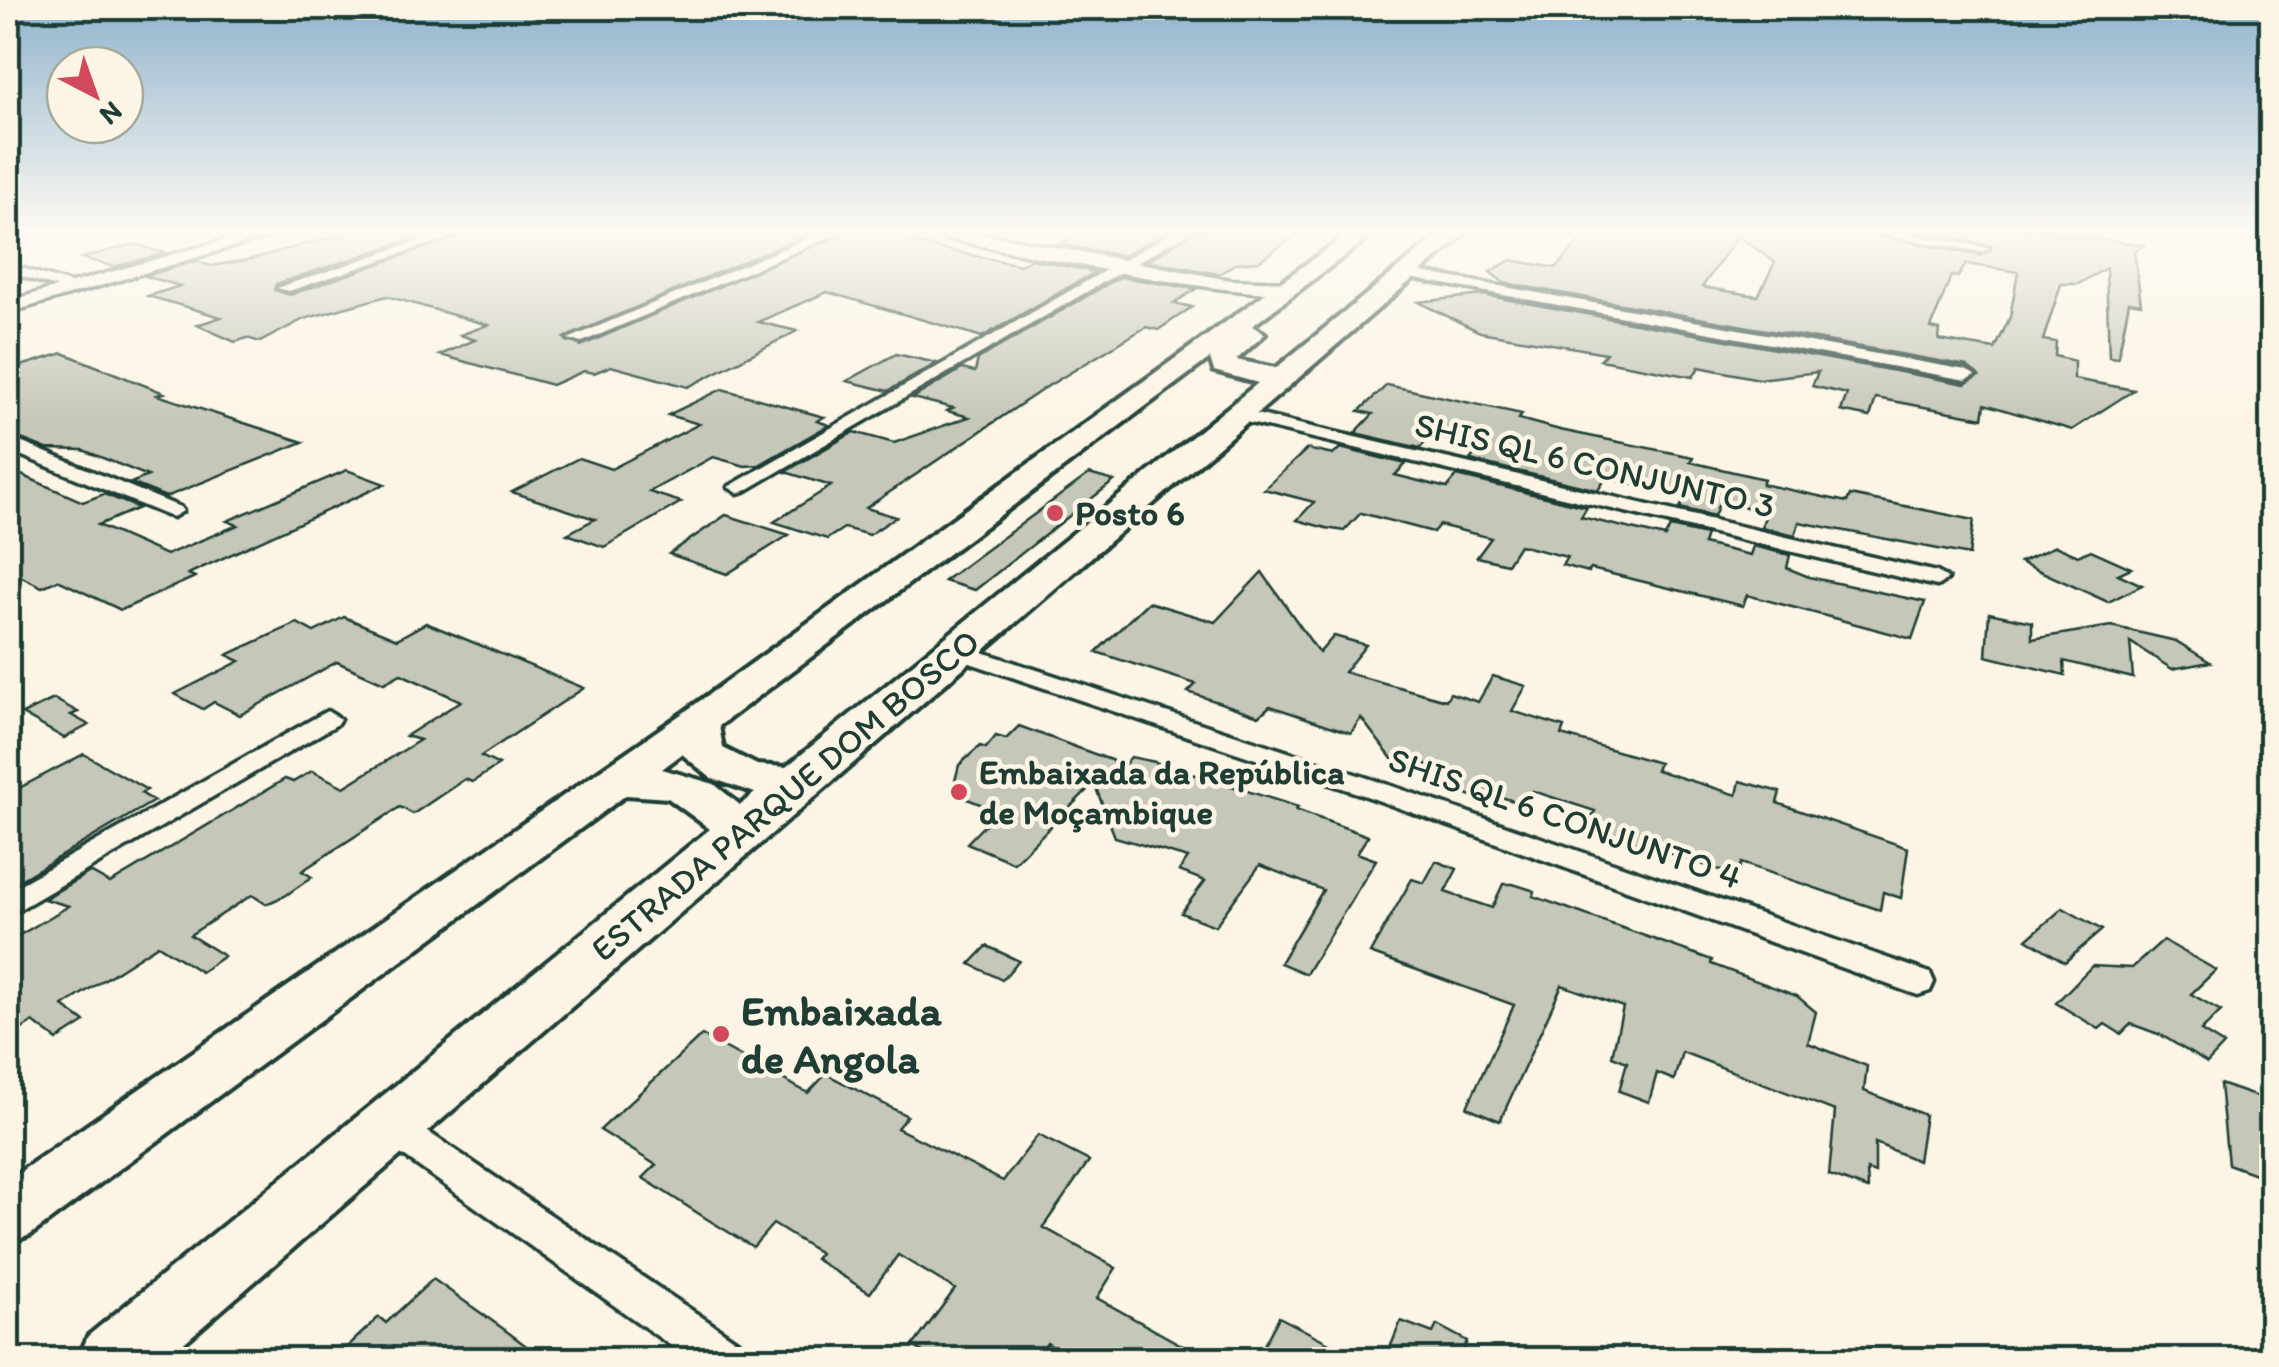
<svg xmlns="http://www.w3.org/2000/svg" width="2279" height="1367" font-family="Itim,sans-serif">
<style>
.building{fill:#c5c7b9;stroke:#1f3d34;stroke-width:2.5;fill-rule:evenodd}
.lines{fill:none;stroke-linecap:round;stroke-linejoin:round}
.street-casing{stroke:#1f3d34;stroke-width:7}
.secondary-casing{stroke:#1f3d34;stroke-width:7}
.primary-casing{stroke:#1f3d34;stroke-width:8}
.street{fill:#fcf5e5;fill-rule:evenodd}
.secondary{fill:#fcf5e5;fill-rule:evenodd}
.primary{fill:#fcf5e5;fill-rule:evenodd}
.poi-dot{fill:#d1495b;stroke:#fcf5e5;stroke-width:4}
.labels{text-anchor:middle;stroke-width:9;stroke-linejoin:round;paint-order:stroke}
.street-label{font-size:35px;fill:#1f3d34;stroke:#fcf5e5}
.poi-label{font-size:35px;font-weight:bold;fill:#1f3d34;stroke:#fcf5e5;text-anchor:start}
.near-poi-label{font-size:42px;font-weight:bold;fill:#1f3d34;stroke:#fcf5e5;text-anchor:start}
</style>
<rect width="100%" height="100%" fill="#fcf5e5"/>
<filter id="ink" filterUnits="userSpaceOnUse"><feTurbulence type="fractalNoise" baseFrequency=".01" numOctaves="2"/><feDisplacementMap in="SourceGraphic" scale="20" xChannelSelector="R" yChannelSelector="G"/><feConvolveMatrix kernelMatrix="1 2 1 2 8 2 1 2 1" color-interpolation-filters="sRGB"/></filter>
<g filter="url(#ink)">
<g class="building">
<path d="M355,231H436L276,284L274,290L290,295L473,231H815L564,338L581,346L847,231H926L930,235L913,243L1020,265L1031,259L1095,272L982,337L827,292L758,322L797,331L688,387L611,366L594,373L584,371L552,385L440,355L475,340L460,335L488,325L387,296L304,319L260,342L247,338L235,342L197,325L221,317L148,296L180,286L145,276L196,261L211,266L247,260Z"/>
<path d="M1086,231H1166L1123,256L1060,244Z"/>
<path d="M1195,231H1302L1259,261L1236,263L1219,274L1148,261Z"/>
<path d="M1590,231H1799L1849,237L1850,231H1856L1981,256L1992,246L1915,231H2046L2144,245L2134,251L2141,304L2129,302L2118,358L2109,357L2106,268L2078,284H2061L2043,340L2056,342L2055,356L2074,361V379L2134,390L2072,430L1985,404L1983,418L1876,398L1870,417L1841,411L1847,394L1812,386L1818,372L1759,379L1699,367L1693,377L1600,360L1606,353L1480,332L1418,302L1483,295L1965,384L1979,376L1967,366L1504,283L1490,272L1511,260L1556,268ZM1738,236L1775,262L1758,296L1702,287ZM1966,264L2018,272L2010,317L1995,349L1939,340L1940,330L1931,328L1951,276L1958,277Z"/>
<path d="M134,244L165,253L114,267L82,258Z"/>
<path d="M1120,277L1196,289L1174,303L1192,307L1158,330L1146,327L1048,386L866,508L896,517L869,535L844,528L827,539L774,522L831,486L785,472L854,432L894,443L969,417L947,411L953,408L913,398L962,369L975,372L978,359Z"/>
<path d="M63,353L164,393L157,395L303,442L166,497L131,483L148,476L83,450L47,449L8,434V370Z"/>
<path d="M896,354L937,363L888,391L847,381Z"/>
<path d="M1387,385L1522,414L1519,419L1560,430L1693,457L1690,462L1764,479L1762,484L1847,502L1850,495L1974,520L1969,555L1799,522L1795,535L1761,527L1767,512L1720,501L1714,516L1680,508L1686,496L1606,478L1598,490L1470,460L1480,447L1431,436L1420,448L1355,433L1373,414L1359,411Z"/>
<path d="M722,389L824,417L817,421L829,425L759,465L745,466L713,457L649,492L681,502L604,547L567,534L595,519L512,492L579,458L611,469L699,424L668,415Z"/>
<path d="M1340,448L1406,464L1395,475L1447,488L1457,476L1587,507L1581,517L1665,537L1670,527L1706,535L1703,544L1750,555L1753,546L1790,555L1787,568L1809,577L1925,602L1912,639L1747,595L1743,606L1591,569L1589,572L1562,565L1567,557L1519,545L1507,564L1477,557L1491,538L1439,525L1433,532L1361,513L1344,531L1326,528L1297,520L1314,502L1264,489L1307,449L1333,455Z"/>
<path d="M8,469L83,502L104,494L139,508L98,525L166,555L238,525L227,521L347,470L385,484L188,574L195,577L121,610L58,580L42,587L8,570Z"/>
<path d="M1089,474L1114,481L975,590L944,581Z"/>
<path d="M726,515L789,535L727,574L669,554Z"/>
<path d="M2055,546L2078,556L2091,550L2131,568L2118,574L2142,585L2108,602L2020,562Z"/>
<path d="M1262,572L1319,653L1334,636L1366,645L1344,672L1446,700L1450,693L1478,702L1493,676L1526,686L1512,711L1564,727L1561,735L1659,763L1656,770L1737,795L1740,781L1780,792L1777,803L1908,848L1901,898L1883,892L1880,910L1741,863L1737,876L1588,826L1595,811L1533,791L1525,805L1475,788L1472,796L1443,786L1451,773L1404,757L1393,760L1361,718L1351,733L1270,706L1259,716L1188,692L1196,684L1096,652L1148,602L1215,622Z"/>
<path d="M1989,613L2032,622V639L2111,626L2176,641L2210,662L2172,669L2130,642L2133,678L2064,661L2065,675L1986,656Z"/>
<path d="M344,617L397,639L426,623L584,688L481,756L499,765L472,782L465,779L413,814L400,807L302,871L312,877L285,896L266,904L252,895L190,935L224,956L201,972L158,945L63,1006L85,1022L57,1040L33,1022L8,1038V942L69,906L44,899L90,872L110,883L285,779L293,782L312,771L344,787L420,740L406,736L461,701L401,674L384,683L337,662L240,715L214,702L203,709L175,694L240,661L227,655L297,623L314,632Z"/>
<path d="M54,699L78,712L71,715L89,725L64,738L22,714Z"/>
<path d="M1019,726L1124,765L1131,757L1155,762L1298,807L1296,810L1368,836L1357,853L1376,860L1306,974L1280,963L1323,890L1260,865L1215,926L1181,913L1205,881L1179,871L1188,858L1115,837L1094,783L1014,863L967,843L998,811L952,793L959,765L980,746L986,748L996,736L1006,739Z"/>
<path d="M84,754L147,790L141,793L154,801L8,887V794Z"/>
<path d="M1436,861L1457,869L1445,892L1492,908L1503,884H1513L1535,891L1533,896L1712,960L1711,964L1797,996L1816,1012L1808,1043L1867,1066L1864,1091L1925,1115L1918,1161L1875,1143V1173L1867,1170L1868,1189L1829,1175L1835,1111L1682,1052L1674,1080L1657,1073L1649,1102L1619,1091L1627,1062L1612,1056L1623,1007L1562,985L1500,1121L1467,1107L1514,1005L1370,953L1412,879L1424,883Z"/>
<path d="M2063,908L2102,930L2065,962L2027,939Z"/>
<path d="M2163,940L2216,970L2191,994L2221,1011L2201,1031L2224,1045L2207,1063L2161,1035L2131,1024L2121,1034L2105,1024L2099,1029L2056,1003L2092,966L2132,968Z"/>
<path d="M987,946L1019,961L1002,980L970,964Z"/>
<path d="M702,1035L808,1093L826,1074L907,1116L897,1128L1003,1181L1038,1135L1089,1161L1043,1227L1116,1268L1097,1298L1208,1360H1073L1047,1343L1037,1360H936L913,1346L955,1289L898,1255L870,1293L815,1259L820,1253L773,1224L753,1247L707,1219L643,1178L656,1165L600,1130Z"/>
<path d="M2220,1084L2272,1102V1180L2228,1164Z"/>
<path d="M433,1279L505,1330L545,1360H333L379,1317L386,1323Z"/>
<path d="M1279,1317L1362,1360H1256Z"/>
<path d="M1401,1321L1433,1333L1437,1325L1467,1341L1460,1360H1385Z"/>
</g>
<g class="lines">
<defs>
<g id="street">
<path d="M448,231H469L289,291L277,288Z"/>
<path d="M825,231H844L582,342L568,339Z"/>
<path d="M1174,231H1191L745,491L738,493L728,487Z"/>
<path d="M1860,231H1894L1989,248L1982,252Z"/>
<path d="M8,264L80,286L82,289L75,293L8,272Z"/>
<path d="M1410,270L1966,370L1975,375L1966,380L1405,277L1403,274Z"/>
<path d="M1239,410L1937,572L1948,579L1937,586L1233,419V411Z"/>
<path d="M8,437L180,507L183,511L173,517L166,515L8,450Z"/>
<path d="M958,644L1389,785L1930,973L1934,982L1930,991L1918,995L1906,991L1369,797L949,656L946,651L949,646Z"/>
<path d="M327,711L340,719L336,725L8,916V891Z"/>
<path d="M390,1110L403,1115L743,1345L749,1360H691L377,1137L372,1126L377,1115Z"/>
</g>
<g id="secondary">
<path d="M256,231H286L8,313V301Z"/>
<path d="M930,231H969L1230,280L1292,282L1302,288C1277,311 989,246 939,237Z"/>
</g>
<path id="primary" d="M1352,231H1377L1252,326L1265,334L1236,360L1276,368L1444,231H1468L164,1360H78L88,1336L710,829L668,798L626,795L30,1235L8,1243V1180L683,713ZM1210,358L1214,371L1258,383L786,767L757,765L723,748L719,726ZM682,754L711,778L755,793L740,805L714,784L662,769Z"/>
</defs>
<use href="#street" class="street-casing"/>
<use href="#secondary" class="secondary-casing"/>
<use href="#primary" class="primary-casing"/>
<use href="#street" class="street"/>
<use href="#secondary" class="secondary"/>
<use href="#primary" class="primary"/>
</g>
</g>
<linearGradient id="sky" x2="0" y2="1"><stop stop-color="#91b4ce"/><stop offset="0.55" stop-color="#fefaf3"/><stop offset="1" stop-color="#fefaf3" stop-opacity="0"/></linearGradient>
<rect width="2279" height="422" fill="url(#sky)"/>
<g class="poi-dot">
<circle cx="1055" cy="513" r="10"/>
<circle cx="959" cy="792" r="10"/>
<circle cx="721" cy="1034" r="10"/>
</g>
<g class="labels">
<g class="street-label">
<text transform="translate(1595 465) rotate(13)" y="12">SHIS QL 6 CONJUNTO 3</text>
<text transform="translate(785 795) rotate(-40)" y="12">ESTRADA PARQUE DOM BOSCO</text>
<text transform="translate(1565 818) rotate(19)" y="12">SHIS QL 6 CONJUNTO 4</text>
</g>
<g class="poi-label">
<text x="1075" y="525">Posto 6</text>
<text x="979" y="784">Embaixada da República<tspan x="979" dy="40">de Moçambique</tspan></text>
</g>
<g class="near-poi-label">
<text x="741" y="1025">Embaixada<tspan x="741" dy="48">de Angola</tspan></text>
</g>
</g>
<rect width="2279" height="1367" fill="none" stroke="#fcf5e5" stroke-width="40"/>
<rect x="20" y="20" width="2239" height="1327" fill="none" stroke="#1f3d34" stroke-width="4" filter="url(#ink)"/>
<g transform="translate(95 95) rotate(139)"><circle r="48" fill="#fcf5e5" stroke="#a4ab9e" stroke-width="2.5"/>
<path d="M0-8L18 38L0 25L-18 38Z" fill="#d1495b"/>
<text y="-15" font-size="28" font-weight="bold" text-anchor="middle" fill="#1f3d34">N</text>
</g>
</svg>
